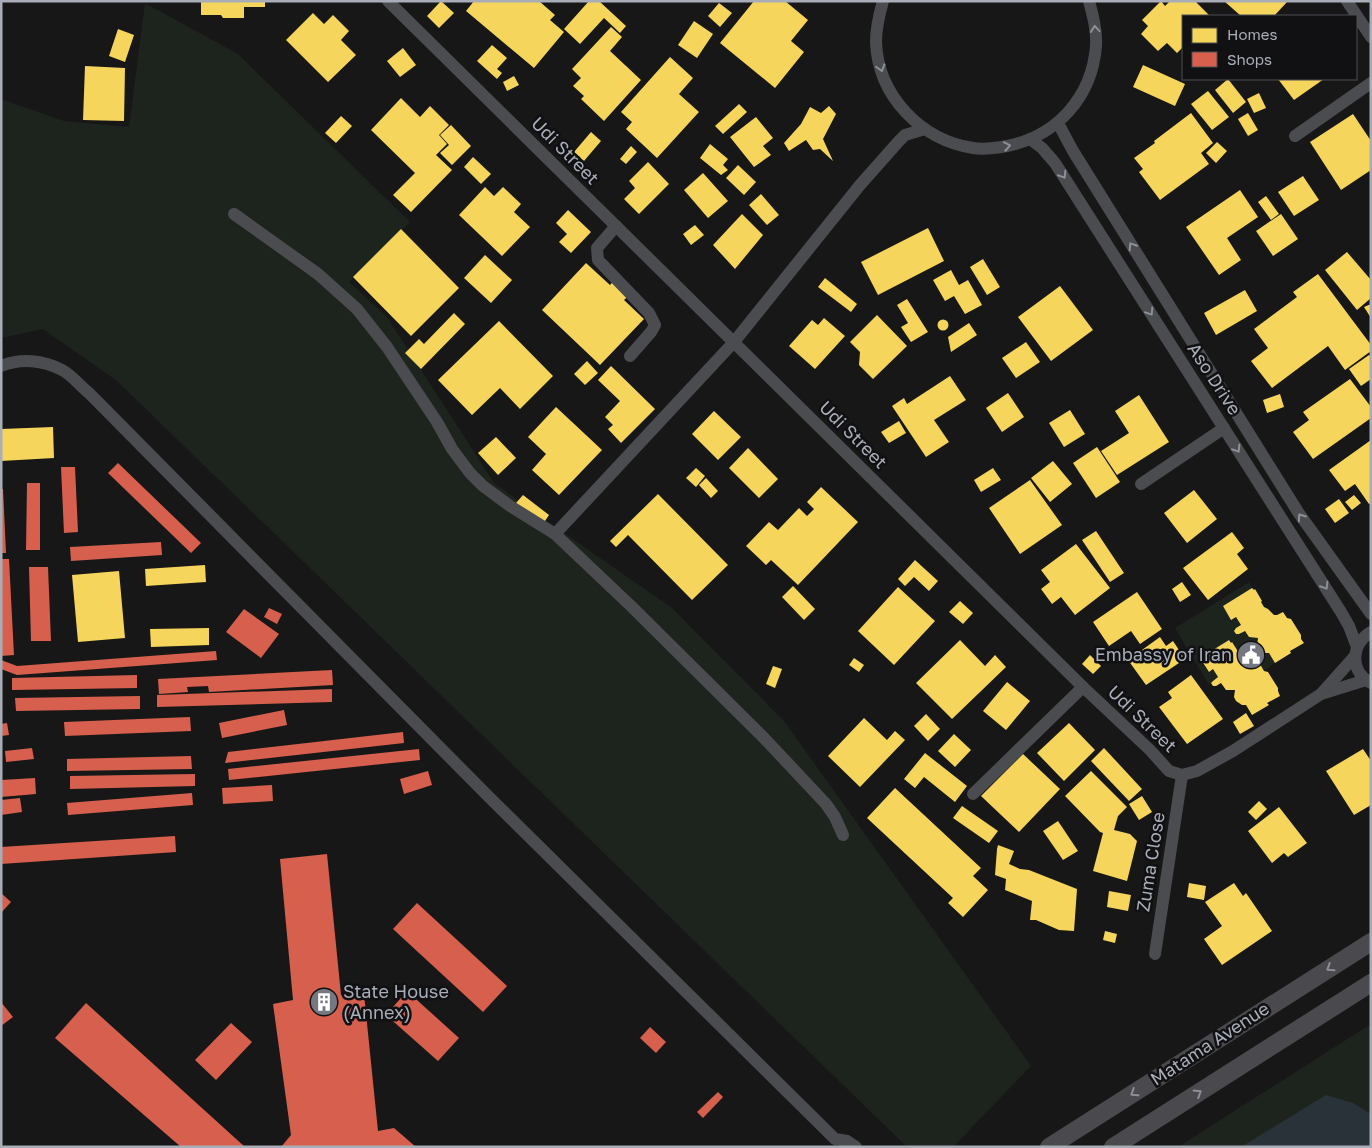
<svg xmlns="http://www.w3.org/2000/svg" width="1372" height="1148" font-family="'Golos Text',sans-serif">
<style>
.green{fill:#1d241e}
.water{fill:#2a3239}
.homes{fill:#f6d55c}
.shops{fill:#d6604d}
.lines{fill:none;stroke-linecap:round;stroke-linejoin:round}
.minor{stroke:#4b4c50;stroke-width:12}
.secondary{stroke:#4a4a4e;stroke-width:18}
.oneway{stroke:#8c9099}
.oneway2{stroke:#8c8f98}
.labels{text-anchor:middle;stroke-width:5;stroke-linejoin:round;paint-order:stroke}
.street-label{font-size:18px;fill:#a8adb8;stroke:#111113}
.poi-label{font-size:18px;fill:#a8adb8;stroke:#111113;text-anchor:end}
</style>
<rect width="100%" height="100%" fill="#171717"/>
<g class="green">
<path d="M145,3L238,54L410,222L349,282L387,317L494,483L594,554L671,607L784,721L1031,1066L953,1147H907L117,381L43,329L1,338V99L64,121L129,127Z"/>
<path d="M1249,582L1252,588L1223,606L1231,619L1236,617L1249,637L1258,638C1256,647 1260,653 1269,653L1275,663L1264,671L1260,664L1262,656L1248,653L1245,661L1241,660L1238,654L1239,653L1232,642L1231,643L1229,640L1200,658L1208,672L1213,669L1218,677L1209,685L1175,628Z"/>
<path d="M1371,1024V1147H1178Z"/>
</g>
<path class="water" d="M1326,1095L1353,1103L1371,1114V1147H1241Z"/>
<g class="homes">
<path d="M201,1H265V7H244V18H223L221,15H201Z"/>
<path d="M441,1L454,13L439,28L427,16Z"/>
<path d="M474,1H539L555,15L550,20L564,32L534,68L466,11Z"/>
<path d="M589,1H599L626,26L620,33L604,18L580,44L564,29Z"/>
<path d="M754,1H785L808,20L791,41L804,52L775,88L720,43Z"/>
<path d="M1161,1L1165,6L1170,1H1195L1210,16H1183V47L1177,53L1167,43L1158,51L1141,34L1148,26L1142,20Z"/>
<path d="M1224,1H1288L1274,16H1241Z"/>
<path d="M719,3L732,13L720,27L708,16Z"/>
<path d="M313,13L324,24L333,15L349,31L341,40L356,55L328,82L286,40Z"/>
<path d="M694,21L713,34L697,58L678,45Z"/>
<path d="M611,27L622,37L610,51L641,80L604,121L581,99L584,96L573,86L581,78L572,69Z"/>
<path d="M118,29L134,35L125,62L109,56Z"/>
<path d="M492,45L507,58L497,69L502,73L497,79L477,61Z"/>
<path d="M403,48L416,65L400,77L387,61Z"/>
<path d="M670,57L693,78L679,94L699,112L657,158L626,129L632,122L621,112Z"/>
<path d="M1143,65L1185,84L1175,106L1133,87Z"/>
<path d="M85,66L125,68L124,121L83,120Z"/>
<path d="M514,76L519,85L507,91L503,82Z"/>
<path d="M1228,79L1246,102L1233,113L1215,90Z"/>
<path d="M1278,79H1324L1294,100Z"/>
<path d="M1208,91L1229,117L1212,130L1191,104Z"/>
<path d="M1259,93L1266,108L1254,113L1247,99Z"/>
<path d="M401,98L420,117L430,106L449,125L439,135L447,144L436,155L452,170L411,212L393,195L415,173L371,130Z"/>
<path d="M739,104L747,112L723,134L715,126Z"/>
<path d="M829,106L836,114L823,139L833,161L820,149L813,150L806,140L789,151L784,143L801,124L810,107L821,113Z"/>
<path d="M1191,113L1213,143L1201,153L1209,164L1160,200L1139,172L1143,169L1134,158L1155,143L1154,141Z"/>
<path d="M1248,113L1258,130L1248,136L1238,119Z"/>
<path d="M1353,114L1371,141V170L1341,190L1310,142Z"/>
<path d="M341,116L352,126L336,143L325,133Z"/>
<path d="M756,117L773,138L763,146L771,155L754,167L730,137Z"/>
<path d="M451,125L471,146L452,165L440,153L449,145L440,135Z"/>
<path d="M591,132L601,141L584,161L574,152Z"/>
<path d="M1217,142L1227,151L1216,163L1206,153Z"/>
<path d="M710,144L728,159L723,165L728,170L721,175L700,158Z"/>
<path d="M631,146L637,152L626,164L620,159Z"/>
<path d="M473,157L491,174L481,184L464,167Z"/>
<path d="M648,162L669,184L639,214L624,199L635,188L629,181Z"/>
<path d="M738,165L756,182L744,195L726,178Z"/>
<path d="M703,173L728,201L708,218L684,190Z"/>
<path d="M1303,176L1319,200L1294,216L1278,192Z"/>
<path d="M485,187L494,196L503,187L521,204L514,212L530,227L502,256L459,215Z"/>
<path d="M1240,190L1258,217L1227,238L1241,260L1219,275L1186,227Z"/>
<path d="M761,194L779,215L767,225L749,205Z"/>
<path d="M1266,196L1279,214L1271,220L1258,202Z"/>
<path d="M568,210L591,232L571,253L559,242L567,234L556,223Z"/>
<path d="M742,214L763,235L735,269L713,245Z"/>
<path d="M1281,214L1298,239L1273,256L1256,231Z"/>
<path d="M695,225L704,235L691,245L683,234Z"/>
<path d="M928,228L944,261L878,295L861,262Z"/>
<path d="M401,229L459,288L411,336L353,277Z"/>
<path d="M1347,252L1371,280V298L1357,310L1325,270Z"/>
<path d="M485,255L512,280L491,303L464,278Z"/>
<path d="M983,259L1000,287L987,295L970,267Z"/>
<path d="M586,263L610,285L618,276L634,291L624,300L644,319L600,365L542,310Z"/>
<path d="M951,270L959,285L968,280L982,305L965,314L954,296L945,301L933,280Z"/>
<path d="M1318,274L1371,345V351L1345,370L1328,346L1272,388L1251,361L1268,348L1254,329L1297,297L1293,292Z"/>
<path d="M825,278L857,304L851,312L818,287Z"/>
<path d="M1060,286L1093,330L1051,361L1018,317Z"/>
<path d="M1245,290L1257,311L1216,335L1204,313Z"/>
<path d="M907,299L928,332L911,342L901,327L908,323L897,305Z"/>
<path d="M1371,304V318L1364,307Z"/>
<path d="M454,313L465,324L421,369L405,353L419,339L424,344Z"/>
<path d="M877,315L907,346L873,379L859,365L860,352L850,342Z"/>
<path d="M824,318L845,336L815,369L789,346L812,320L818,325Z"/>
<circle cx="943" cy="325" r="5.5"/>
<path d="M499,321L553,376L520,409L500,388L472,415L438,380Z"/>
<path d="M969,323L977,335L951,352L948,337Z"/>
<path d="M1026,342L1040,362L1016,378L1002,358Z"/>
<path d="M1369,355L1371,357V379L1361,386L1349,369Z"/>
<path d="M587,361L598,373L585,385L574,374Z"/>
<path d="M611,366L655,409L621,443L608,429L613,425L605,417L620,401L598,380Z"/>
<path d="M950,376L966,400L934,420L949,442L926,457L892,406L904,398L907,404Z"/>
<path d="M1350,379L1371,407V418L1313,459L1293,432L1309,420L1303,412Z"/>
<path d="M1008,393L1024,417L1002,432L986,408Z"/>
<path d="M1280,394L1284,407L1267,413L1263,400Z"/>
<path d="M1139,395L1169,442L1117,475L1101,451L1129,433L1115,411Z"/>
<path d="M556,407L602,450L559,495L532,470L546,454L528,437Z"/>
<path d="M1070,410L1085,434L1064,447L1049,423Z"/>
<path d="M714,411L741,437L718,460L692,434Z"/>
<path d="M899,421L906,433L889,443L881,432Z"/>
<path d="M53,427L54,458L1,461V429Z"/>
<path d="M496,437L516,458L498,475L478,453Z"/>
<path d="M1371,440V503L1369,504L1355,484L1345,491L1329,470Z"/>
<path d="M1097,447L1120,482L1096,498L1073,463Z"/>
<path d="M748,448L778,479L759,498L729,468Z"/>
<path d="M1053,461L1072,484L1050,502L1031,478Z"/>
<path d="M696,468L705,476L696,487L686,478Z"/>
<path d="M993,468L1001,480L981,492L974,480Z"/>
<path d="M706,478L718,491L711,498L699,485Z"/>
<path d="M1030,480L1062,525L1020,554L989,508Z"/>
<path d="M821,487L858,522L798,585L771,560L766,565L746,546L769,522L778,530L799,508L807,516L814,509L807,502Z"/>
<path d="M1194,490L1217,519L1187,543L1164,513Z"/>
<path d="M658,494L728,565L692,600L628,535L616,547L610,541Z"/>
<path d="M523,495L549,515L543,524L516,503Z"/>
<path d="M1354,495L1361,503L1352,510L1345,502Z"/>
<path d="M1339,499L1349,513L1335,523L1325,509Z"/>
<path d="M1096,531L1124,573L1110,582L1082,540Z"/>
<path d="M1232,532L1244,548L1237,554L1248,569L1208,600L1183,568Z"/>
<path d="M1076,544L1110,588L1075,615L1061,597L1052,604L1041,589L1050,582L1041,570Z"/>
<path d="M915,560L938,581L929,591L914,577L905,586L898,579Z"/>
<path d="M205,565L206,582L146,586L145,569Z"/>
<path d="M119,571L125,638L78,642L72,575Z"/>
<path d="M1182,582L1191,595L1180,602L1172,589Z"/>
<path d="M793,586L815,609L804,620L782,597Z"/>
<path d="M898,587L935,621L894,665L858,631Z"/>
<path d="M1252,588L1254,590L1255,589L1262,601L1261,602L1264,607L1268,609L1274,615H1277L1283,612L1287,618L1291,619L1301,635V639L1304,643L1290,651L1291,653L1275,663L1269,653H1265L1259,649L1257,645L1258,638L1249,637L1245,631L1239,634H1236L1234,631L1236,628L1241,625L1236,617L1231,620L1223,606Z"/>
<path d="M1137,592L1162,629L1140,644L1131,631L1109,646L1093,622Z"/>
<path d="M960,601L973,613L963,624L949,612Z"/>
<path d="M209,628V645L151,647L150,629Z"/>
<path d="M1160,637L1166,646L1173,641L1185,659L1146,685L1128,660Z"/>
<path d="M960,640L985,666L995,655L1006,667L952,719L916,683Z"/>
<path d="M1229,640L1231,643L1232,642L1239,653L1238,654L1241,660L1245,661L1250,667L1254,668L1260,664L1264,671L1268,672L1278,688V691L1280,696L1267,703L1269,705L1252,715L1246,705H1242L1236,701L1234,697L1235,690H1226L1221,683L1216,686H1213L1211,683L1213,681L1218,677L1213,669L1209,672L1200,658Z"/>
<path d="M1090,655L1101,666L1093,674L1082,664Z"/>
<path d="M854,658L864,665L859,672L849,665Z"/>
<path d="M773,666L782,669L775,688L766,684Z"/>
<path d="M1191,675L1223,719L1187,744L1159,707L1172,698L1168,692Z"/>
<path d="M1007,682L1030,701L1006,730L983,711Z"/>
<path d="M1246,713L1254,726L1240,734L1233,722Z"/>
<path d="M926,714L940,729L928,741L914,726Z"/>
<path d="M864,718L887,740L895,731L905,740L860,787L828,756Z"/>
<path d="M1069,723L1095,750L1064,781L1037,753Z"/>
<path d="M954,734L971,750L955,767L938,751Z"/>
<path d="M1104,748L1142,789L1129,801L1091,761Z"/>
<path d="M1363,749L1371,761V805L1354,815L1326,771Z"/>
<path d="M925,753L967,786L955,802L924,777L915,788L904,779Z"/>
<path d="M1023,754L1060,789L1019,832L981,796Z"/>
<path d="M1091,771L1127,807L1118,816L1114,830L1130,834L1137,841L1127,881L1093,871L1103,833L1100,832L1065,796Z"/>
<path d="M895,788L981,868L973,876L988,890L963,917L948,903L953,898L867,818Z"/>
<path d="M1142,796L1152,812L1139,820L1129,804Z"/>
<path d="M1259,801L1267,809L1256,820L1248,812Z"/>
<path d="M962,806L998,831L989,843L953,818Z"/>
<path d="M1279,807L1307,843L1288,857L1284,853L1272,863L1248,831Z"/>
<path d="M1058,821L1078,851L1063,860L1043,831Z"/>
<path d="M998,845L1014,851L1009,864L1020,869L1029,870L1077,889L1074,931L1059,930L1036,920H1030L1032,901L1005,890L1006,879L995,875L997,849Z"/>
<path d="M1189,883L1206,886L1204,900L1187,897Z"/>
<path d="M1234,883L1243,896L1246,893L1272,931L1222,965L1204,939L1222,926L1205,902Z"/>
<path d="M1109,891L1131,895L1128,911L1107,907Z"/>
<path d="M1105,931L1117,934L1115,943L1103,940Z"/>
</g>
<g class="shops">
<path d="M118,463L201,543L191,553L108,473Z"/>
<path d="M61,467H75L78,532L64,533Z"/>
<path d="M27,483H40V550H26Z"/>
<path d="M1,489H3L6,553H1Z"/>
<path d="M161,542L162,555L71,561L70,547Z"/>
<path d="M1,559H9L14,655L1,656Z"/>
<path d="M29,567H48L51,641H31Z"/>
<path d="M269,608L282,614L277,624L264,617Z"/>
<path d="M244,609L279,634L261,658L226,632Z"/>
<path d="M216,651L217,660L17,675L1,669V660L17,666Z"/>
<path d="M332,670L333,685L209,692L208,686L187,687L188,692L159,694L158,679Z"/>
<path d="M137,675V688L12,690V678Z"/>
<path d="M332,689V702L157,707V695Z"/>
<path d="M140,696V709L16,711L15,698Z"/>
<path d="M284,710L287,725L222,738L219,723Z"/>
<path d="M190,717L191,731L65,736L64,722Z"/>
<path d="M7,723L9,735L1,736V724Z"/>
<path d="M403,732L404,743L225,763L228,752Z"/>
<path d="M32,748L34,759L6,762L5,751Z"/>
<path d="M419,749L420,760L229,780L228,769Z"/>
<path d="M191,756L192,769L67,771V759Z"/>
<path d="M428,771L432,785L404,794L400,779Z"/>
<path d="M195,774V786L70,789V776Z"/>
<path d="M35,778L36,794L1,797V780Z"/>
<path d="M272,785L273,801L223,804L222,788Z"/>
<path d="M192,793L193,805L68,815L67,803Z"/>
<path d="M20,798L22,812L1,815V800Z"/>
<path d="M175,836L176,852L1,864V847Z"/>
<path d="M327,854L341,995L364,994L378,1131L394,1128L416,1147H281L291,1135L273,1004L293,1000L280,859Z"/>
<path d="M1,893L11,902L1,913Z"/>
<path d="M417,903L507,986L483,1012L393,929Z"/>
<path d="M407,991L459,1038L438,1061L386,1015Z"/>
<path d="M1,1002L13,1017L1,1026Z"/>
<path d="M86,1003L245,1147H181L55,1038Z"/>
<path d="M231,1023L252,1042L216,1080L195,1060Z"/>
<path d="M650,1027L666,1042L656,1053L640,1038Z"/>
<path d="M718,1092L723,1097L703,1118L697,1112Z"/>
</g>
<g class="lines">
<g class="minor">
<path d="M388,1L1083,687L1150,750L1169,771L1182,775L1197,771L1233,751L1321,694L1366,680"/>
<path d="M883,1C879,15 876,28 876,42C878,96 921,140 973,148C984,150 996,148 1007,146C1057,136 1092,97 1096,46C1097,31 1093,16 1089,1"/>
<path d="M1347,1L1371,37"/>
<path d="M1058,123L1073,151L1298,512L1371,614"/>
<path d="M1295,136L1371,83"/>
<path d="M1030,139L1042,148L1055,163L1341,612L1349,626L1357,647"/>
<path d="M234,214L318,274L357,309L387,347L437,422L452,449L470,473L483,486L510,506L555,534"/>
<path d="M616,226L597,248L598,260L649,313L655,325L651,332L630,356"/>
<path d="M1,366C21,358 43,360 62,370C72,375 80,386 89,393L488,796L835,1139L847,1141L856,1147"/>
<path d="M1141,484L1224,428"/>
<path d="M1371,632C1351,644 1349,671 1371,683"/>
<path d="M1321,694L1355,656"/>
<path d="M973,794L1083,687"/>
<path d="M843,835L835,817L826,804L765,739L632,607L555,534L734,342L860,185L899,141L905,135L925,129"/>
<path d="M1155,954L1182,775"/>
</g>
<g class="secondary">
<path d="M1049,1147L1371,942"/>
<path d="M1113,1147L1371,983"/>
</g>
</g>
<defs><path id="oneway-chevron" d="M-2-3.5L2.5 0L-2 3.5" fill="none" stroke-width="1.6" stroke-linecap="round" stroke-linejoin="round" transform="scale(1.25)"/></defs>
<g class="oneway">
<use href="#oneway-chevron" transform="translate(1095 29) rotate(-95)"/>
<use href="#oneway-chevron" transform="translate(881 68) rotate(74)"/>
<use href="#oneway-chevron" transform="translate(1007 146) rotate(-11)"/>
<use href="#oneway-chevron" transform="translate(1063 175) rotate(58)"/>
<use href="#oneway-chevron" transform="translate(1132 246) rotate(-122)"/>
<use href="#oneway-chevron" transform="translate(1150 312) rotate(57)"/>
<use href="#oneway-chevron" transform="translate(1237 449) rotate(58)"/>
<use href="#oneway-chevron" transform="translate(1301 517) rotate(-125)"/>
<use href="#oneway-chevron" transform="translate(1325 586) rotate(58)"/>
</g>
<g class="oneway2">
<use href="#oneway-chevron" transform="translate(1330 968) rotate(147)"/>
<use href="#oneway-chevron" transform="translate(1134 1093) rotate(147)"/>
<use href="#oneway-chevron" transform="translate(1198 1093) rotate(-32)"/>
</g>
<defs>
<symbol id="civic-disc" viewBox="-11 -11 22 22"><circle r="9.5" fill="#757880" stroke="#111113"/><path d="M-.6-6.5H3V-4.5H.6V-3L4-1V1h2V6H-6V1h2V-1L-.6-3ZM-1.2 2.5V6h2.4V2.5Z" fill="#fff"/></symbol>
<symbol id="building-disc" viewBox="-11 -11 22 22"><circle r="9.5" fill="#757880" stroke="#111113"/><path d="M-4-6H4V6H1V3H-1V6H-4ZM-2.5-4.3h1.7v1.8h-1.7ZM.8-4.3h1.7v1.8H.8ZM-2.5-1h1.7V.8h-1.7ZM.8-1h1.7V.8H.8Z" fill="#fff"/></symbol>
</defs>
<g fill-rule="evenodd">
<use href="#civic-disc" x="1235" y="639" width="32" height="32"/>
<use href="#building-disc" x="308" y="986" width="32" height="32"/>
</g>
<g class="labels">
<g class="street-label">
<text transform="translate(565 151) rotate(45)" y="6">Udi Street</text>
<text transform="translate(1214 379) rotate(57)" y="6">Aso Drive</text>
<text transform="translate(853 435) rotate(45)" y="6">Udi Street</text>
<text transform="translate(1142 719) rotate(44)" y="6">Udi Street</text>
<text transform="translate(1151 862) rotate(-81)" y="6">Zuma Close</text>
<text transform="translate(1210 1044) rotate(-33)" y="6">Matama Avenue</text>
</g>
<g class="poi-label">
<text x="1232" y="661">Embassy of Iran</text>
<text x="343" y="998" text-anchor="start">State House<tspan x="343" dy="21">(Annex)</tspan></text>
</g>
</g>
<rect width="1372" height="1148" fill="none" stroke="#a8adb8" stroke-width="5"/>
<rect x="1182" y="15" width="175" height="65" fill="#111113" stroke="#4d4f55"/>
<rect x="1192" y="28" width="25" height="15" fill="#f6d55c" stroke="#4d4f55"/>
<text x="1227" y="40" font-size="15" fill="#a8adb8">Homes</text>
<rect x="1192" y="52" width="25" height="15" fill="#d6604d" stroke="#4d4f55"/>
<text x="1227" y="65" font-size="15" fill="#a8adb8">Shops</text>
</svg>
